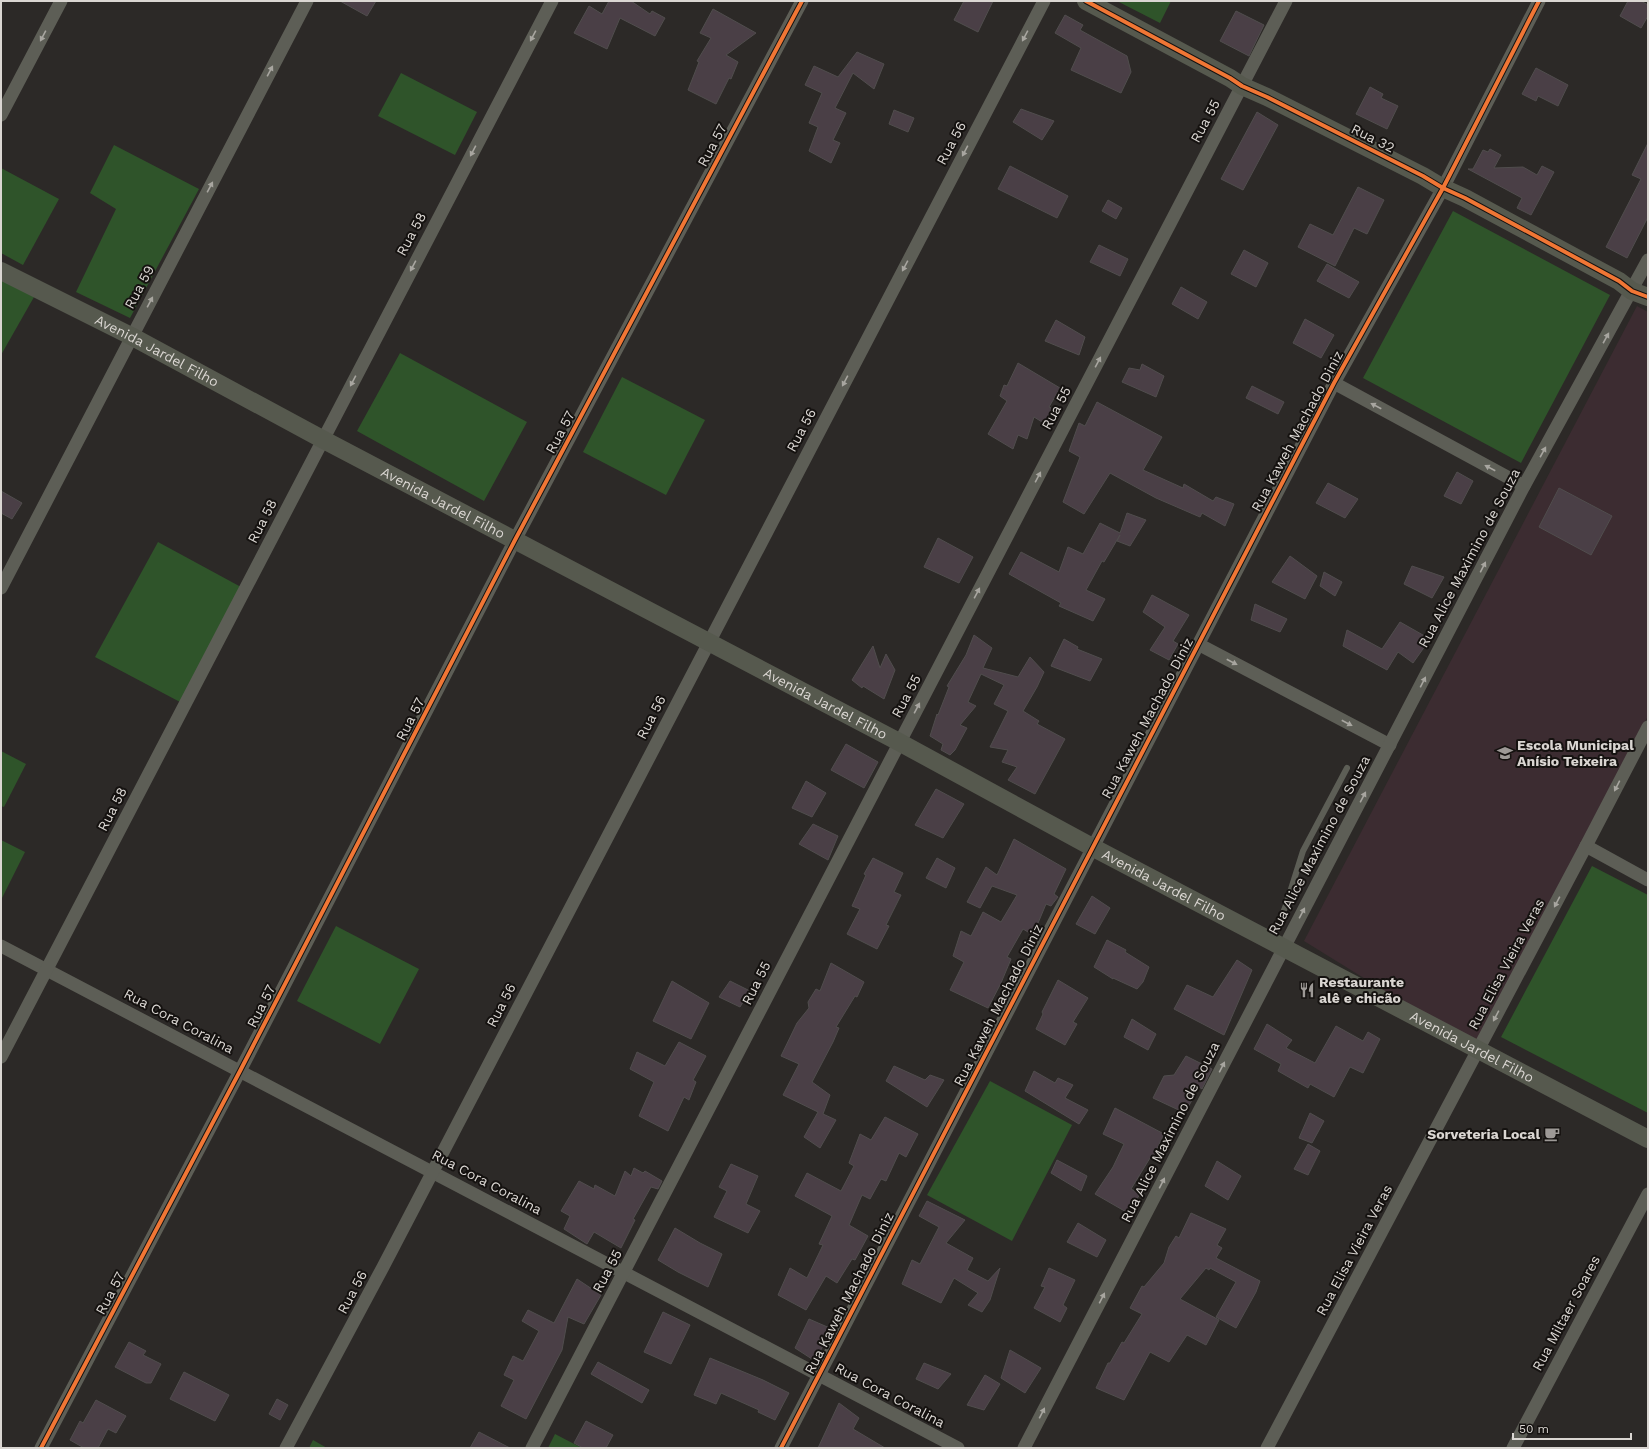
<svg xmlns="http://www.w3.org/2000/svg" width="1649" height="1449" font-family="'Work Sans',sans-serif">
<style>
.education{fill:#3c2c31}
.green{fill:#2f542a}
.building{fill:#4a3f46;stroke:#504d4d}
.lines{fill:none;stroke-linecap:round;stroke-linejoin:round}
.lane{stroke:#5d5e56;stroke-width:6}
.street{stroke:#5d5e56;stroke-width:13}
.secondary{stroke:#56594e;stroke-width:18}
.cycleway-casing{stroke:#151210;stroke-width:6}
.cycleway{stroke:#f07635;stroke-width:4}
.oneway{fill:#a8a6a0}
.labels{text-anchor:middle;stroke-width:4;stroke-linejoin:round;paint-order:stroke}
.street-label{font-size:14px;fill:#dad6d2;stroke:#151210}
.poi-label{font-size:14px;font-weight:bold;fill:#dad6d2;stroke:#151210;text-anchor:start}
</style>
<rect width="100%" height="100%" fill="#2c2927"/>
<path class="education" d="M1637,306L1648,312V716L1477,1048L1304,941Z"/>
<g class="green">
<path d="M1117,1H1171L1160,23Z"/>
<path d="M401,73L477,112L455,155L378,116Z"/>
<path d="M114,145L199,189L130,318L76,292L116,209L90,193Z"/>
<path d="M1,168L59,199L23,265L1,253Z"/>
<path d="M1453,211L1610,295L1521,463L1363,378Z"/>
<path d="M1,278L34,297L1,355Z"/>
<path d="M400,353L527,422L484,501L357,431Z"/>
<path d="M622,377L705,420L666,495L583,452Z"/>
<path d="M158,542L241,587L180,702L95,657Z"/>
<path d="M1,751L26,764L4,807L1,806Z"/>
<path d="M1,840L25,852L1,900Z"/>
<path d="M1592,866L1648,895V1113L1501,1037Z"/>
<path d="M336,926L419,969L380,1044L297,1001Z"/>
<path d="M990,1081L1072,1125L1012,1241L927,1195Z"/>
<path d="M555,1434L582,1448H548Z"/>
<path d="M313,1440L327,1448H309Z"/>
</g>
<g class="building">
<path d="M340,1H376L367,16Z"/>
<path d="M609,1H631L650,14L652,11L665,18L655,36L620,18L607,49L574,33L589,6L602,14Z"/>
<path d="M964,1H993L978,32L954,20Z"/>
<path d="M1628,1H1641L1648,5V16L1641,28L1620,16Z"/>
<path d="M713,9L756,33L726,55L738,62L731,79L729,78L716,104L688,90L699,62L697,61L711,38L700,33Z"/>
<path d="M1236,11L1264,25L1249,56L1220,41Z"/>
<path d="M1065,15L1083,25L1080,30L1127,56L1131,72L1121,93L1071,70L1081,48L1055,33Z"/>
<path d="M857,52L884,64L874,89L853,73L835,108L846,113L833,140L840,143L831,163L809,151L818,127L809,123L822,93L805,85L814,66L838,77Z"/>
<path d="M1536,68L1568,85L1558,106L1538,96L1536,101L1522,94Z"/>
<path d="M1370,87L1383,94L1381,98L1398,106L1387,129L1356,114Z"/>
<path d="M1021,109L1054,121L1042,140L1013,122Z"/>
<path d="M894,110L914,118L908,132L889,124Z"/>
<path d="M1257,112L1278,125L1243,190L1221,179Z"/>
<path d="M1648,143V217L1627,258L1606,247L1641,179L1632,175Z"/>
<path d="M1490,149L1501,155L1494,168L1523,167L1537,175L1542,166L1554,172L1531,215L1517,208L1522,198L1468,169H1473L1483,150L1488,152Z"/>
<path d="M1010,166L1068,196L1057,218L998,189Z"/>
<path d="M1358,187L1384,200L1367,234L1354,228L1335,266L1298,247L1310,224L1333,235Z"/>
<path d="M1108,200L1122,208L1116,219L1102,211Z"/>
<path d="M1099,245L1128,259L1120,276L1090,262Z"/>
<path d="M1244,250L1268,263L1256,287L1231,274Z"/>
<path d="M1327,264L1359,282L1349,298L1317,281Z"/>
<path d="M1181,287L1207,302L1198,319L1172,304Z"/>
<path d="M1305,319L1334,335L1321,358L1293,343Z"/>
<path d="M1056,320L1085,337L1079,355L1045,341Z"/>
<path d="M1018,363L1060,388L1049,407L1055,410L1047,425L1034,417L1027,439L1018,435L1013,449L988,434L1007,401L1000,396L1004,385L1007,386Z"/>
<path d="M1142,364L1164,376L1156,397L1122,382L1129,368L1140,370Z"/>
<path d="M1252,386L1284,402L1278,414L1246,398Z"/>
<path d="M1097,402L1162,437L1143,470L1183,488L1184,484L1213,501L1216,497L1234,504L1225,526L1202,513L1200,517L1156,498L1110,473L1084,514L1063,502L1080,457L1069,451L1079,423L1085,426Z"/>
<path d="M1457,472L1473,481L1461,504L1444,496Z"/>
<path d="M1328,483L1358,499L1345,518L1316,503Z"/>
<path d="M1559,488L1612,516L1591,555L1539,527Z"/>
<path d="M1,491L22,503L12,519L1,513Z"/>
<path d="M1127,513L1146,520L1130,546L1117,541L1120,535L1104,562L1102,561L1086,590L1105,599L1093,621L1059,606L1061,603L1009,574L1021,552L1059,572L1068,547L1083,554L1100,523L1120,533Z"/>
<path d="M938,538L973,557L959,583L924,567Z"/>
<path d="M1290,556L1317,576L1305,599L1272,582Z"/>
<path d="M1412,566L1444,577L1432,598L1404,584Z"/>
<path d="M1324,572L1342,582L1335,596L1320,586Z"/>
<path d="M1152,595L1189,615L1173,641L1178,644L1169,660L1150,650L1165,627L1143,612Z"/>
<path d="M1255,604L1287,619L1280,632L1251,620Z"/>
<path d="M1400,622L1430,639L1413,663L1398,652L1387,670L1343,646L1347,630L1382,649Z"/>
<path d="M974,635L992,648L983,668L1018,677L1030,657L1044,672L1037,687L1023,711L1039,721L1037,724L1065,739L1035,794L1008,780L1017,767L1002,762L1008,750L990,747L1008,711L994,704L1004,685L981,674L968,702L976,706L960,725L967,728L955,750L950,755L941,750L943,744L930,736L937,714L938,715L949,687L947,686L966,655Z"/>
<path d="M1064,639L1078,647L1077,649L1102,659L1090,681L1051,666Z"/>
<path d="M873,646L880,668L886,654L895,670L884,699L863,686L862,688L852,680Z"/>
<path d="M846,744L878,762L864,788L831,770Z"/>
<path d="M806,781L826,793L812,817L792,808Z"/>
<path d="M936,789L964,804L943,838L915,825Z"/>
<path d="M813,824L838,836L828,860L799,844Z"/>
<path d="M1014,839L1066,869L1054,894L1058,897L1051,906L1046,904L1033,935L1023,929L1007,957L1011,959L1001,983L988,1008L950,990L964,962L953,956L961,931L971,936L983,912L1001,922L1017,895L992,886L980,908L967,902L986,867L997,875Z"/>
<path d="M873,858L903,873L894,892L901,895L886,925L889,926L877,949L847,934L860,909L852,906L866,875L864,874Z"/>
<path d="M937,858L955,868L946,888L926,878Z"/>
<path d="M1092,896L1110,908L1095,934L1076,924Z"/>
<path d="M1107,940L1126,950L1125,952L1149,967L1143,982L1137,989L1113,978V979L1094,967Z"/>
<path d="M1237,960L1252,970L1224,1035L1174,1009L1187,985L1213,997Z"/>
<path d="M831,963L864,982L857,997L855,996L836,1027L839,1028L833,1042L812,1082L830,1095L823,1114L836,1120L820,1148L804,1137L818,1112L783,1095L799,1064L781,1056L797,1023L809,1008L808,1002L816,989L820,991Z"/>
<path d="M1058,980L1088,998L1073,1022L1077,1024L1065,1045L1036,1029L1043,1014L1042,1012Z"/>
<path d="M672,981L709,1003L691,1039L653,1021Z"/>
<path d="M730,981L750,991L740,1007L719,997Z"/>
<path d="M1132,1019L1156,1034L1148,1050L1124,1037Z"/>
<path d="M1267,1024L1292,1040L1286,1048L1315,1063L1336,1026L1363,1041L1368,1032L1380,1039L1363,1073L1350,1067L1334,1097L1310,1084L1308,1088L1278,1071L1281,1064L1254,1049Z"/>
<path d="M679,1042L706,1056L693,1080L696,1082L689,1100L684,1097L668,1131L639,1116L654,1082L630,1069L637,1052L665,1066Z"/>
<path d="M1186,1056L1212,1069L1202,1089L1199,1087L1185,1113L1153,1098L1164,1076L1174,1075Z"/>
<path d="M894,1066L925,1080L930,1075L944,1080L927,1107L886,1081Z"/>
<path d="M1034,1071L1055,1083L1058,1078L1073,1085L1065,1098L1088,1110L1079,1124L1025,1091Z"/>
<path d="M1115,1108L1164,1134L1152,1159L1150,1158L1131,1189L1140,1194L1128,1213L1095,1194L1113,1167L1124,1144L1103,1134Z"/>
<path d="M1310,1113L1324,1121L1312,1143L1299,1138Z"/>
<path d="M885,1117L918,1134L906,1157L899,1153L886,1181L881,1179L870,1199L862,1195L849,1225L868,1236L855,1260L852,1259L837,1283L826,1276L806,1310L778,1295L790,1268L807,1278L823,1245L819,1244L832,1216L795,1196L807,1173L841,1191L854,1166L849,1163L860,1134L871,1140Z"/>
<path d="M1308,1144L1320,1151L1308,1175L1294,1169Z"/>
<path d="M1057,1160L1087,1176L1081,1191L1051,1173Z"/>
<path d="M1217,1161L1241,1176L1228,1200L1205,1186Z"/>
<path d="M731,1164L758,1176L746,1204L760,1211L748,1233L714,1217L727,1191L719,1187Z"/>
<path d="M634,1168L643,1173L645,1171L662,1181L658,1189L651,1187L633,1219L635,1220L621,1248L594,1232L587,1244L564,1229L570,1216L561,1211L579,1181L594,1189L595,1185L615,1196L625,1171L631,1176Z"/>
<path d="M927,1201L965,1220L946,1243L973,1258L967,1270L988,1281L1000,1268L990,1300L982,1312L968,1305L978,1293L954,1278L941,1303L902,1284L912,1260L920,1264L939,1227L919,1216Z"/>
<path d="M1191,1213L1226,1229L1217,1245L1222,1248L1216,1258L1260,1281L1256,1292L1236,1328L1216,1317L1236,1282L1210,1268L1209,1270L1206,1268L1180,1299L1219,1320L1206,1345L1187,1335L1169,1362L1150,1352L1124,1400L1096,1388L1108,1363H1110L1122,1342L1124,1343L1142,1314L1130,1308L1142,1286L1144,1287L1164,1263L1169,1247L1176,1236L1179,1238Z"/>
<path d="M1078,1223L1106,1240L1097,1257L1067,1242Z"/>
<path d="M675,1228L700,1243L722,1254L708,1287L678,1272L658,1260Z"/>
<path d="M1049,1268L1075,1280L1063,1305L1067,1308L1060,1322L1034,1308L1045,1287L1041,1286Z"/>
<path d="M577,1279L601,1295L584,1324L568,1317L562,1350L526,1419L501,1406L514,1380L504,1375L513,1356L523,1361L539,1331L522,1321L528,1310L554,1323Z"/>
<path d="M663,1312L690,1325L671,1364L644,1352Z"/>
<path d="M809,1319L832,1329L815,1361L795,1348Z"/>
<path d="M129,1342L146,1351L143,1355L161,1364L151,1383H146L115,1367Z"/>
<path d="M1010,1350L1041,1368L1025,1393L1001,1378Z"/>
<path d="M710,1358L763,1380L789,1393L775,1420L758,1412L759,1410L721,1393L716,1404L694,1395Z"/>
<path d="M598,1362L649,1390L642,1403L591,1374Z"/>
<path d="M924,1363L951,1374L938,1389L916,1379Z"/>
<path d="M184,1372L229,1395L215,1421L170,1399Z"/>
<path d="M985,1375L1000,1384L984,1410L967,1405Z"/>
<path d="M277,1399L288,1405L280,1420L269,1414Z"/>
<path d="M96,1400L126,1416L116,1433L108,1429L98,1448H84L70,1440L80,1421L83,1423Z"/>
<path d="M839,1403L859,1418L853,1429L885,1448H818Z"/>
<path d="M586,1421L613,1435L606,1448H583L574,1443Z"/>
<path d="M479,1432L510,1448H470Z"/>
</g>
<g class="lines">
<path class="lane" d="M1272,940L1286,905L1303,851L1347,768"/>
<g class="street">
<path d="M1,115L61,1"/>
<path d="M1334,383L1524,486"/>
<path d="M1,588L307,1"/>
<path d="M1198,644L1390,745"/>
<path d="M1586,846L1648,880"/>
<path d="M1,946L958,1448"/>
<path d="M1,1057L552,1"/>
<path d="M41,1448L240,1071L515,540L802,1"/>
<path d="M286,1448L383,1267L1044,1"/>
<path d="M532,1448L1286,1"/>
<path d="M781,1448L1334,383L1443,188L1539,1"/>
<path d="M1024,1448L1524,486L1648,260"/>
<path d="M1267,1448L1586,846L1648,727"/>
<path d="M1513,1448L1648,1194"/>
</g>
<g class="secondary">
<path d="M1086,1L1230,78L1242,86L1267,97L1423,176L1443,188L1465,198L1619,281L1632,291L1648,297"/>
<path id="s1" d="M1,271L131,336L322,439L899,742L1092,847L1648,1139"/>
</g>
<defs>
<g id="cycleway">
<path d="M1086,1L1230,78L1242,86L1267,97L1423,176L1443,188L1465,198L1619,281L1632,291L1648,297"/>
<path d="M41,1448L240,1071L515,540L802,1"/>
<path d="M781,1448L1334,383L1443,188L1539,1"/>
</g>
</defs>
<use href="#cycleway" class="cycleway-casing"/>
<use href="#cycleway" class="cycleway"/>
</g>
<defs><path id="oneway-solid" d="M-6-.8H1V-3.2L6.5 0L1 3.2V.8H-6Z"/></defs>
<g class="oneway">
<use href="#oneway-solid" transform="translate(43 36) rotate(118)"/>
<use href="#oneway-solid" transform="translate(533 36) rotate(118)"/>
<use href="#oneway-solid" transform="translate(1025 36) rotate(118)"/>
<use href="#oneway-solid" transform="translate(270 71) rotate(-62)"/>
<use href="#oneway-solid" transform="translate(473 151) rotate(118)"/>
<use href="#oneway-solid" transform="translate(965 151) rotate(118)"/>
<use href="#oneway-solid" transform="translate(210 187) rotate(-62)"/>
<use href="#oneway-solid" transform="translate(413 266) rotate(118)"/>
<use href="#oneway-solid" transform="translate(905 266) rotate(118)"/>
<use href="#oneway-solid" transform="translate(150 302) rotate(-62)"/>
<use href="#oneway-solid" transform="translate(1606 338) rotate(-61)"/>
<use href="#oneway-solid" transform="translate(1098 362) rotate(-62)"/>
<use href="#oneway-solid" transform="translate(353 381) rotate(118)"/>
<use href="#oneway-solid" transform="translate(845 381) rotate(118)"/>
<use href="#oneway-solid" transform="translate(1376 406) rotate(-152)"/>
<use href="#oneway-solid" transform="translate(1543 452) rotate(-61)"/>
<use href="#oneway-solid" transform="translate(1490 468) rotate(-152)"/>
<use href="#oneway-solid" transform="translate(1038 477) rotate(-62)"/>
<use href="#oneway-solid" transform="translate(1483 567) rotate(-63)"/>
<use href="#oneway-solid" transform="translate(977 593) rotate(-62)"/>
<use href="#oneway-solid" transform="translate(1232 662) rotate(28)"/>
<use href="#oneway-solid" transform="translate(1423 682) rotate(-63)"/>
<use href="#oneway-solid" transform="translate(917 708) rotate(-62)"/>
<use href="#oneway-solid" transform="translate(1347 723) rotate(28)"/>
<use href="#oneway-solid" transform="translate(1617 786) rotate(117)"/>
<use href="#oneway-solid" transform="translate(1363 797) rotate(-62)"/>
<use href="#oneway-solid" transform="translate(1557 902) rotate(118)"/>
<use href="#oneway-solid" transform="translate(1302 913) rotate(-62)"/>
<use href="#oneway-solid" transform="translate(1496 1016) rotate(118)"/>
<use href="#oneway-solid" transform="translate(1222 1067) rotate(-63)"/>
<use href="#oneway-solid" transform="translate(1162 1183) rotate(-63)"/>
<use href="#oneway-solid" transform="translate(1102 1298) rotate(-63)"/>
<use href="#oneway-solid" transform="translate(1042 1413) rotate(-63)"/>
</g>
<defs>
<symbol id="school-bare" viewBox="-9 -9 18 18"><path d="M0-5L7-2L0 1L-7-2ZM-4 1L0 2.5L4 1V4Q0 6-4 4Z" fill="#9d9996" stroke="#151210" stroke-width="2.5" paint-order="stroke"/></symbol>
<symbol id="restaurant-bare" viewBox="-9 -9 18 18"><path d="M-5-6h1v4h1v-4h1v4h1v-4h1v5L-1.5 .5V6h-2V.5L-5-1ZM5-6V6H3V1.5H1.5Q1.5-4 5-6Z" fill="#9d9996" stroke="#151210" stroke-width="2.5" paint-order="stroke"/></symbol>
<symbol id="cafe-bare" viewBox="-9 -9 18 18"><path d="M-5.5-4.5H6V0H3Q3 3.5 0 3.5H-2.5Q-5.5 3.5-5.5 0ZM3-3.2v2h1.7v-2ZM-6 4.5H4V6H-6Z" fill="#9d9996" stroke="#151210" stroke-width="2.5" paint-order="stroke"/></symbol>
</defs>
<g fill-rule="evenodd">
<use href="#school-bare" x="1494" y="742" width="22" height="22"/>
<use href="#restaurant-bare" x="1296" y="979" width="22" height="22"/>
<use href="#cafe-bare" x="1541" y="1123" width="22" height="22"/>
</g>
<g class="labels">
<g class="street-label">
<text transform="translate(1205 121) rotate(-62)" y="5">Rua 55</text>
<text transform="translate(1373 138) rotate(27)" y="5">Rua 32</text>
<text transform="translate(951 143) rotate(-62)" y="5">Rua 56</text>
<text transform="translate(712 145) rotate(-62)" y="5">Rua 57</text>
<text transform="translate(411 234) rotate(-62)" y="5">Rua 58</text>
<text transform="translate(139 287) rotate(-62)" y="5">Rua 59</text>
<text dy="5" stroke="none"><textPath href="#s1" startOffset="175">Avenida Jardel Filho</textPath></text>
<text transform="translate(1056 408) rotate(-62)" y="5">Rua 55</text>
<text transform="translate(801 430) rotate(-62)" y="5">Rua 56</text>
<text transform="translate(1297 431) rotate(-62)" y="5">Rua Kaweh Machado Diniz</text>
<text transform="translate(560 432) rotate(-62)" y="5">Rua 57</text>
<text dy="5" stroke="none"><textPath href="#s1" startOffset="499">Avenida Jardel Filho</textPath></text>
<text transform="translate(262 521) rotate(-63)" y="5">Rua 58</text>
<text transform="translate(1469 558) rotate(-62)" y="5">Rua Alice Maximino de Souza</text>
<text transform="translate(906 696) rotate(-62)" y="5">Rua 55</text>
<text dy="5" stroke="none"><textPath href="#s1" startOffset="931">Avenida Jardel Filho</textPath></text>
<text transform="translate(651 717) rotate(-63)" y="5">Rua 56</text>
<text transform="translate(1147 718) rotate(-62)" y="5">Rua Kaweh Machado Diniz</text>
<text transform="translate(410 719) rotate(-63)" y="5">Rua 57</text>
<text transform="translate(112 809) rotate(-63)" y="5">Rua 58</text>
<text transform="translate(1319 845) rotate(-62)" y="5">Rua Alice Maximino de Souza</text>
<text dy="5" stroke="none"><textPath href="#s1" startOffset="1315">Avenida Jardel Filho</textPath></text>
<text transform="translate(1506 964) rotate(-62)" y="5">Rua Elisa Vieira Veras</text>
<text transform="translate(756 983) rotate(-63)" y="5">Rua 55</text>
<text transform="translate(501 1005) rotate(-63)" y="5">Rua 56</text>
<text transform="translate(998 1005) rotate(-63)" y="5">Rua Kaweh Machado Diniz</text>
<text transform="translate(261 1006) rotate(-63)" y="5">Rua 57</text>
<text transform="translate(179 1021) rotate(28)" y="5">Rua Cora Coralina</text>
<text dy="5" stroke="none"><textPath href="#s1" startOffset="1663">Avenida Jardel Filho</textPath></text>
<text transform="translate(1170 1132) rotate(-63)" y="5">Rua Alice Maximino de Souza</text>
<text transform="translate(487 1182) rotate(28)" y="5">Rua Cora Coralina</text>
<text transform="translate(1354 1250) rotate(-62)" y="5">Rua Elisa Vieira Veras</text>
<text transform="translate(607 1271) rotate(-62)" y="5">Rua 55</text>
<text transform="translate(352 1292) rotate(-62)" y="5">Rua 56</text>
<text transform="translate(110 1293) rotate(-62)" y="5">Rua 57</text>
<text transform="translate(849 1293) rotate(-63)" y="5">Rua Kaweh Machado Diniz</text>
<text transform="translate(1566 1313) rotate(-62)" y="5">Rua Miltaer Soares</text>
<text transform="translate(890 1395) rotate(28)" y="5">Rua Cora Coralina</text>
</g>
<g class="poi-label">
<text x="1517" y="750">Escola Municipal<tspan x="1517" dy="16">Anísio Teixeira</tspan></text>
<text x="1319" y="987">Restaurante<tspan x="1319" dy="16">alê e chicão</tspan></text>
<text x="1540" y="1139" text-anchor="end">Sorveteria Local</text>
</g>
</g>
<rect width="1649" height="1449" fill="none" stroke="#dad6d2" stroke-width="4"/>
<path d="M1513 1433v6h118v-6" fill="none" stroke="#dad6d2" stroke-width="2"/>
<text x="1519" y="1433" font-size="12" fill="#dad6d2" stroke="#151210" stroke-width="3" paint-order="stroke">50 m</text>
</svg>
